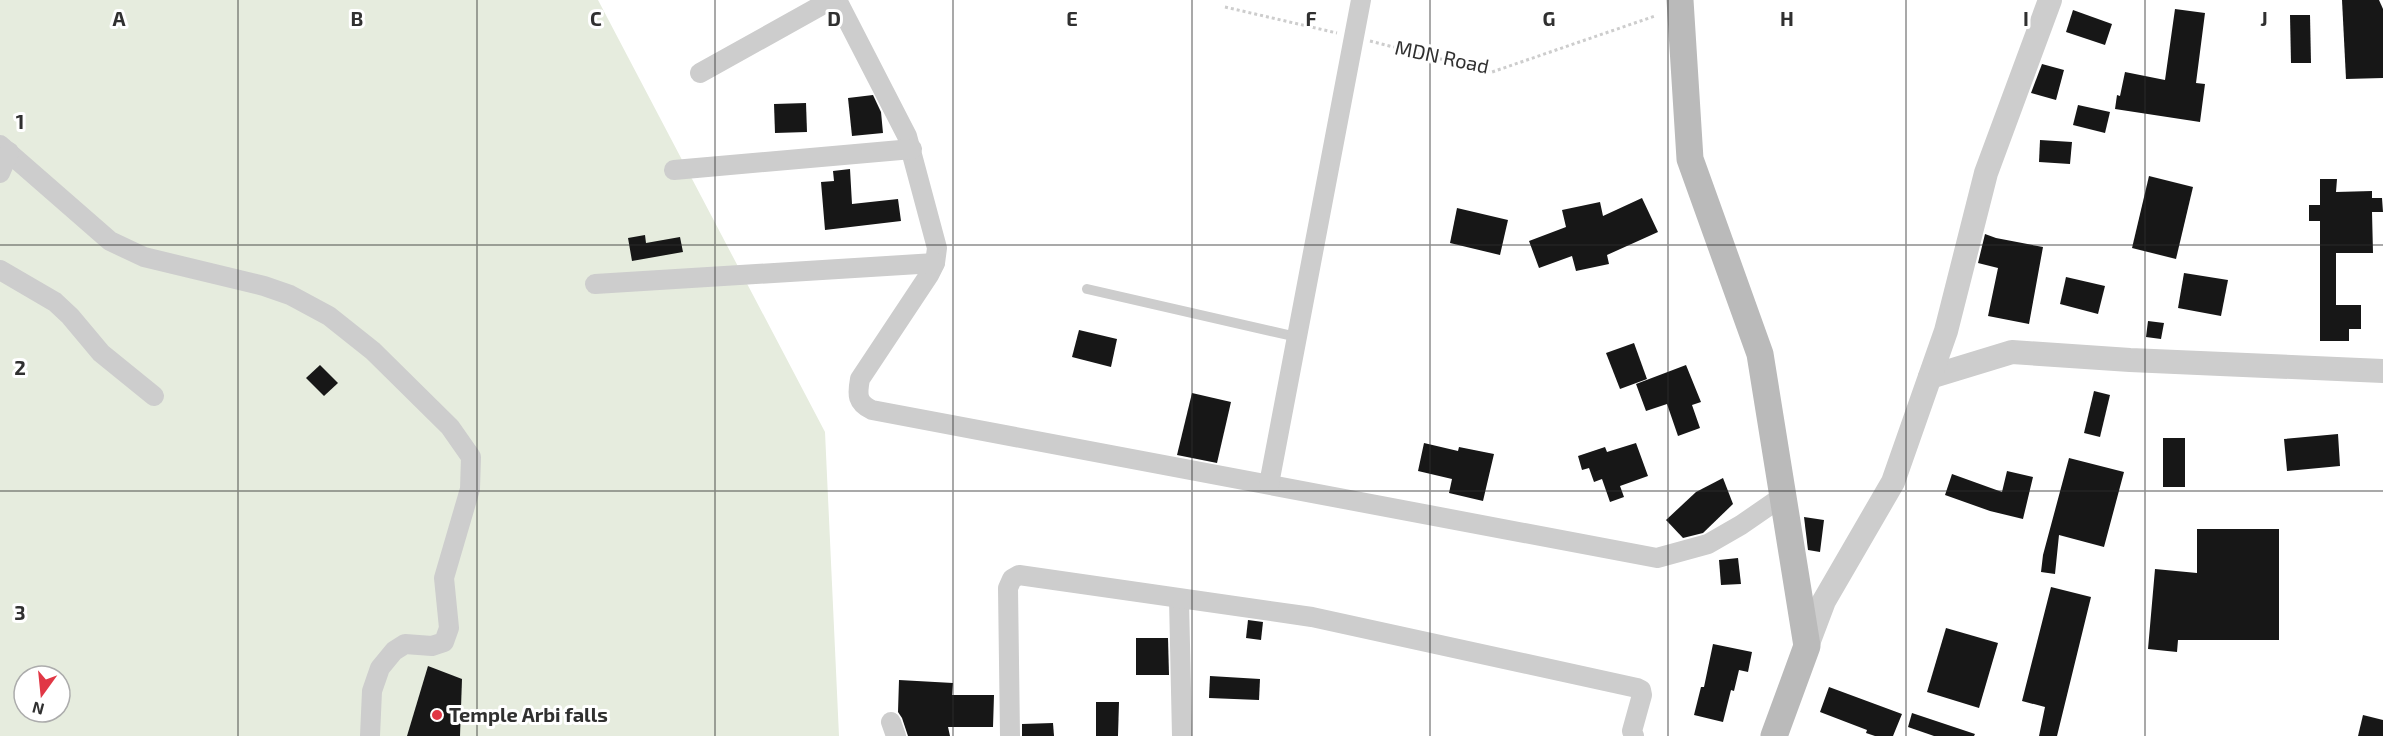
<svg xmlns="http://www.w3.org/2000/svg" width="2383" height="736" font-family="'Exo 2',sans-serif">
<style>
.green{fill:#e6ecde;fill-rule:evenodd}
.building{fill:#171717}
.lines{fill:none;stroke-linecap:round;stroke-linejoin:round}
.path{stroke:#cdcdcd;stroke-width:3;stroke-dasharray:3 3;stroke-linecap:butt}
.service{stroke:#cdcdcd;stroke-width:10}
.minor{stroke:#cdcdcd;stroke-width:20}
.tertiary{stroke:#cdcdcd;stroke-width:24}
.secondary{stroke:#bababa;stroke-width:27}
.grid{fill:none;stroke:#303030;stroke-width:1.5;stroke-opacity:0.55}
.poi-dot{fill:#e13745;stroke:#fff;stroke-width:2}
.labels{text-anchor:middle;stroke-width:6;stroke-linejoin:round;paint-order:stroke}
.street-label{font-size:20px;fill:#303030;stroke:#fff}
.poi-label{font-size:20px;font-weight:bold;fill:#303030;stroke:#fff;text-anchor:start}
.grid-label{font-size:20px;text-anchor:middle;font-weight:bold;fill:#303030;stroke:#fff;stroke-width:6;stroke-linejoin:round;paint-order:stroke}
</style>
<rect width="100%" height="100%" fill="#fff"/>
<path class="green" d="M0,0H598L825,432L839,736H0ZM24,676H60V712H24Z"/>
<g class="building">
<path d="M2342,0H2379L2383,9V78L2346,79Z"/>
<path d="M2175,9L2205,13L2196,83L2205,84L2200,122L2115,109L2117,95L2120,96L2125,72L2165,80Z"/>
<path d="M2073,10L2112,24L2105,45L2066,32Z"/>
<path d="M2290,15H2310L2311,63H2291Z"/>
<path d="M2042,64L2064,70L2056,100L2031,93Z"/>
<path d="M873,95L881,112L883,133L852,136L848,98Z"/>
<path d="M806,103L807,132L775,133L774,104Z"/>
<path d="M2078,105L2110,112L2105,133L2073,125Z"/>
<path d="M2040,140L2072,142L2070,164L2039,162Z"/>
<path d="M850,169L852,204L898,199L901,221L825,230L821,182L834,181L833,171Z"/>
<path d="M2149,176L2193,187L2176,259L2132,248Z"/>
<path d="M2320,179H2337L2336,192L2372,191V198H2382L2383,212H2372L2373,253H2336V305H2361V329H2349V341H2320V221H2309V205H2320Z"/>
<path d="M1642,198L1658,232L1607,255L1609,264L1576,271L1572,256L1539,268L1529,241L1566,227L1562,210L1600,202L1603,216Z"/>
<path d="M1457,208L1508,220L1500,255L1450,243Z"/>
<path d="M1985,234L1996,238L2043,247L2029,324L1988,316L1998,268L1978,263Z"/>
<path d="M645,235L646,243L680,237L683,252L632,261L628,238Z"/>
<path d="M2184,273L2228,280L2221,316L2178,308Z"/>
<path d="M2066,277L2105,286L2098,314L2060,304Z"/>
<path d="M2148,321L2164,323L2161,339L2146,337Z"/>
<path d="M1079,330L1117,339L1111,367L1072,357Z"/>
<path d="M1634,343L1647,379L1620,389L1606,353Z"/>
<path d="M320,365L338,383L324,396L306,378Z"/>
<path d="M1686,365L1701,402L1692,405L1700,428L1678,436L1667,404L1646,411L1636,384Z"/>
<path d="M2094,391L2110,395L2100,437L2084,433Z"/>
<path d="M1192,393L1231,402L1217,463L1177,455Z"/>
<path d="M2338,434L2340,466L2287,471L2284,439Z"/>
<rect x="2163" y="438" width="22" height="49"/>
<path d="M1424,443L1458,451L1459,447L1494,454L1483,501L1449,493L1452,479L1418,471Z"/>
<path d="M1636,443L1648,476L1620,486L1624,497L1610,502L1602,479L1594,482L1589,468L1582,470L1578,456L1605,447L1607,452Z"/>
<path d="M2069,458L2124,472L2104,547L2059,535L2055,574L2041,572L2043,555Z"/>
<path d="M2007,471L2033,477L2023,519L1990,511L1945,495L1952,474L2002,492Z"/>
<path d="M1723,478L1733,504L1703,533L1683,538L1666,520L1696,492Z"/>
<path d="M1804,517L1824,520L1820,552L1808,550Z"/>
<path d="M2197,529H2279V640H2178L2177,652L2148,649L2155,569L2197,573Z"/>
<path d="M1738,558L1741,584L1721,585L1719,560Z"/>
<path d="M2051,587L2091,597L2057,736H2039L2045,707L2022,701Z"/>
<path d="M1248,620L1263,622L1261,640L1246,638Z"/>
<path d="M1946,628L1998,643L1979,708L1927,692Z"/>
<path d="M1136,638H1168L1169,675H1136Z"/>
<path d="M1713,644L1752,652L1748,672L1739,670L1734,691L1731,690L1723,722L1694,715L1701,687H1704Z"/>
<path d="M428,666L462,679L460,736H407Z"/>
<path d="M1210,676L1260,679L1259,700L1209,698Z"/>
<path d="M899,680L953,683L952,695H994L993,727H948L950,736H908L902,718L898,712Z"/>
<path d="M1829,687L1902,714L1893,736H1875L1866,733L1867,730L1820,712Z"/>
<path d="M1096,702H1119L1118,736H1096Z"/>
<path d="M1912,713L1975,734L1974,736H1934L1908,727Z"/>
<path d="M2363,715L2383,720V736H2358Z"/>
<path d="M1053,723L1054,736H1022V724Z"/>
</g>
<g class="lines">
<g class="path">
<path d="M1225,7L1337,33"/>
<path d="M1370,41L1492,72L1655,16"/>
</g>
<path class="service" d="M1087,289L1297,337"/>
<g class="minor">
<path d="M837,0L907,136L937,248L935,263L929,275L860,379C857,395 857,403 872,410L1657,558L1708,544L1741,525L1783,496"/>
<path d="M700,73L831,0"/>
<path d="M0,145L110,241L144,257L264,286L290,295L329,316L373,351L450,427L471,457L470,489L444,578L449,628L444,642L432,646L405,644L394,651L380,668L372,691L370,736"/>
<path d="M674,170L912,149"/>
<path d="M0,173L9,152"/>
<path d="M0,270L55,302L70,316L101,353L154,396"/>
<path d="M595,284L935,263"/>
<path d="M1269,484L1361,0"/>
<path d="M1179,599L1182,736"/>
<path d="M891,722L896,736"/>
<path d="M1010,736L1008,588L1012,579L1019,575L1312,617L1637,688L1641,690L1642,695L1632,731L1634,736"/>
</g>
<g class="tertiary">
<path d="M1930,377L2012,352L2130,360L2383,371"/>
<path d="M1807,646L1824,601L1893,482L1946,331L1986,173L2050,0"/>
</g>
<path class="secondary" d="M1680,0L1690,159L1760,354L1807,646L1774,736"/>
</g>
<path class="grid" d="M238,0V736M477,0V736M715,0V736M953,0V736M1192,0V736M1430,0V736M1668,0V736M1906,0V736M2145,0V736M0,245H2383M0,491H2383"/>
<circle class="poi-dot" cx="437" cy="715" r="6"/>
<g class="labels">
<g class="street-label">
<text transform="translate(1442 57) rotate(12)" y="7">MDN Road</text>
</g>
<g class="poi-label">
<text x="449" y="722">Temple Arbi falls</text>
</g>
</g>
<g class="grid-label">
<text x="119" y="26">A</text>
<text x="357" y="26">B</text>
<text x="596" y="26">C</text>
<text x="834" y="26">D</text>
<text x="1072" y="26">E</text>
<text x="1311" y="26">F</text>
<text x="1549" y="26">G</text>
<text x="1787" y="26">H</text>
<text x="2026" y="26">I</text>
<text x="2264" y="26">J</text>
<text x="20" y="129">1</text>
<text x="20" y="375">2</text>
<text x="20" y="620">3</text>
</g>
<g transform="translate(42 694) rotate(195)"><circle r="28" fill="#ffffff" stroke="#acacac" stroke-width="1.5"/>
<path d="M0-4.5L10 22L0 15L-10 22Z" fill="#e13745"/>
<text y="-9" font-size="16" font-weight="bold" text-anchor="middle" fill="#303030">N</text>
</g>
</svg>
